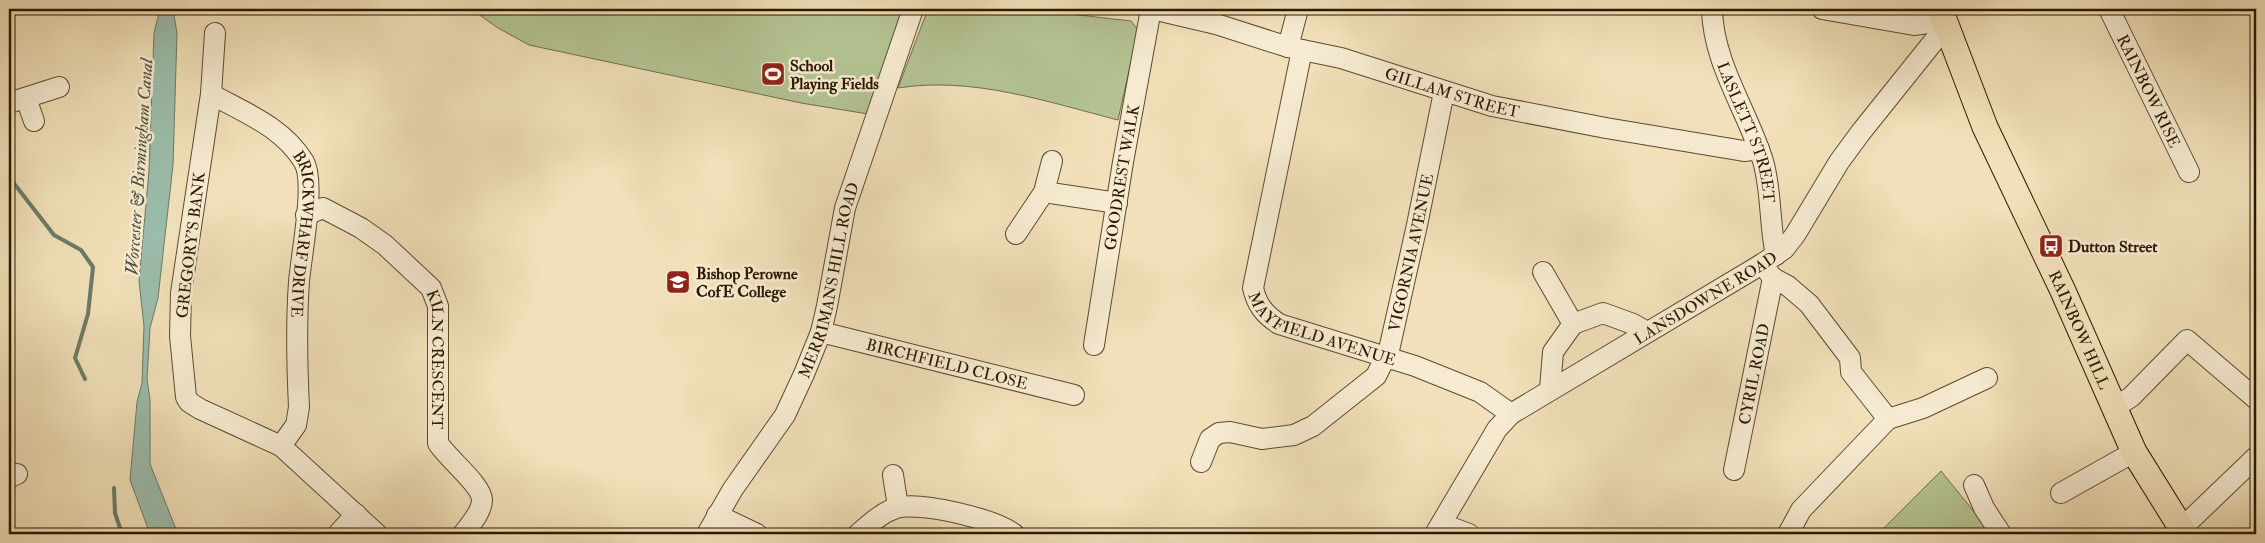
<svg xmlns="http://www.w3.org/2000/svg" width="2265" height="543" font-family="'IM FELL Double Pica',serif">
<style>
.green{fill:#b4c393;stroke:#706e4a}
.water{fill:#9bbdab;stroke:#6e7b67}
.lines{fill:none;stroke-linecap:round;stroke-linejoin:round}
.stream{stroke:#6e7b67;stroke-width:4}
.minor-casing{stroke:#5c4b2e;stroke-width:22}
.major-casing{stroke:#2b1900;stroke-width:27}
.minor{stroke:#f6ebd2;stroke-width:20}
.major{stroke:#f1e0b9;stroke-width:25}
.labels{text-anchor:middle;stroke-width:5;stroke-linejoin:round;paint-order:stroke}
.poi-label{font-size:16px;font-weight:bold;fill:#2b1900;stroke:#f6ebd2;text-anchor:start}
.street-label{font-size:16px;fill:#2b1900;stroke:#f6ebd2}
.water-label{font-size:18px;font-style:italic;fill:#52523c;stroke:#f6ebd2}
</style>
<rect width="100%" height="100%" fill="#f1e0b9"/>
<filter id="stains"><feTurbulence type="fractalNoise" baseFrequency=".004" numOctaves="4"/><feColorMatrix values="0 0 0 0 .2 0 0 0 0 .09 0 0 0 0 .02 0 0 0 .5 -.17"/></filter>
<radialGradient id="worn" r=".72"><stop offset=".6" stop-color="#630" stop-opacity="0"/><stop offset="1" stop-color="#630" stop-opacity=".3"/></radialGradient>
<g class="green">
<path d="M471,9H902L868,114L801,103L529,45L498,28Z"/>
<path d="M928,9H1027L1131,21L1138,30L1118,120C1048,102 972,76 898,88Z"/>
<path d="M1941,471L1992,534H1878Z"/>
</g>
<path class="water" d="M160,9H173L177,33L173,165L158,298L150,328L147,379L150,400V464L178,534H150L130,480L137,402L142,383L144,326L139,281L149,171L154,33Z"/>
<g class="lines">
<g class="stream">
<path d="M9,177L54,235L81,250L93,267L88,314L75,358L85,379"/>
<path d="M114,488L115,513L122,534"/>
</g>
<defs>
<g id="minor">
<path id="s1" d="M1152,9L1216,24L1288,47L1341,58L1492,106L1606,128L1744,151L1759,149"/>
<path id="s2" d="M1712,9C1713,63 1747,110 1763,161C1772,192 1769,224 1776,255"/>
<path d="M1822,9L1914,25L1928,23L1942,16"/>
<path id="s3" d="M2109,9L2189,172"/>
<path d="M215,33L211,94L181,293L180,336L186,397L189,402L200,409L281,446L377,534"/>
<path d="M1288,47L1298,9"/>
<path id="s4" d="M1302,50L1253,288C1257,305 1264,314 1279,324L1415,366L1480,392L1511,414"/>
<path id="s5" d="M211,94C245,113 283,127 304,162C316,183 301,255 299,282C296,323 297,366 299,407L296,425L281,446"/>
<path d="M26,98L34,121"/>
<path d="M9,103L59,87"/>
<path d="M1044,192L1117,203"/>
<path id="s6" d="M306,215L323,208L361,228L385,245L431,288L438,306V443C447,458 482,485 482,500C482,512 470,525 463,534"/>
<path d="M1016,234L1044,192L1052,161"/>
<path d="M1762,264L1773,278L1788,286L1809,304L1850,358L1851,372L1888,419"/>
<path d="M1543,272L1573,324"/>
<path id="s7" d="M821,332L1074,395"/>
<path id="s8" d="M1094,345L1123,162L1151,9"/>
<path d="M1550,389L1553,352L1573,324L1603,313L1633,324L1647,332"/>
<path d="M2115,407L2131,397L2187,340L2256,399"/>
<path id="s9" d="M1201,462L1210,439L1219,433L1230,432L1262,439L1294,435L1313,426L1376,376L1389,350L1417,225L1444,92"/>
<path id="s10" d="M1734,470L1773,278"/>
<path d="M893,475L898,507"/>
<path d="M9,478L17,474"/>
<path d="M1974,485L1984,508L2001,534"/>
<path d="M2061,493L2134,452"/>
<path d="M717,515L757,534"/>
<path d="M1442,524L1469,534"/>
<path d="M2182,528L2256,457"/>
<path d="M338,534L356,514"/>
<path id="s11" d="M707,534L733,489L785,415L804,374L821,332L827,306L845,208L913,9"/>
<path d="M858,534C870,524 881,513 896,508C919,501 995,519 1014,534"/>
<path id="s12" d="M1435,534L1497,429L1511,414L1762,264L1784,249L1795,235L1839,162L1861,132L1946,26"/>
<path d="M1788,534L1801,510L1888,419L1923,408L1987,378"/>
</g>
<g id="major">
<path id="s13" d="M1940,9L1985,127L2063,291L2134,452L2185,534"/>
</g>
</defs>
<use href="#minor" class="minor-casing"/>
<use href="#major" class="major-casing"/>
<use href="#minor" class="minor"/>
<use href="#major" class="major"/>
</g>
<defs>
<symbol id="stadium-square" viewBox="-11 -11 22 22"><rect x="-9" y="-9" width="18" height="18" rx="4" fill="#8f2418" stroke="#f6ebd2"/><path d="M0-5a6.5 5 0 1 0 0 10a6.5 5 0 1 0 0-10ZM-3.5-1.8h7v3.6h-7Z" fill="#fff"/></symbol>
<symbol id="bus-square" viewBox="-11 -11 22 22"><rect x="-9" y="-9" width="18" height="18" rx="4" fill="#8f2418" stroke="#f6ebd2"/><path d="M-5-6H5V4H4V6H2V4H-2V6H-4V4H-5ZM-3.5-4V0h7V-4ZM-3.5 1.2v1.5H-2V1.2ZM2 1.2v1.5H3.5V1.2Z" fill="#fff"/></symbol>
<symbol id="school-square" viewBox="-11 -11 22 22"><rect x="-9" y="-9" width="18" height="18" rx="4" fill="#8f2418" stroke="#f6ebd2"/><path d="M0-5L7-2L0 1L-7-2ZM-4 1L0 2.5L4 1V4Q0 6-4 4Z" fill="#fff"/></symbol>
</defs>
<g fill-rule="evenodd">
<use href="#stadium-square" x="759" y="60" width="28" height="28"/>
<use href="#bus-square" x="2037" y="232" width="28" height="28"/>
<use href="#school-square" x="664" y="268" width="28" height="28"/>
</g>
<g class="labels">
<g class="poi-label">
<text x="790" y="71">School<tspan x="790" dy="18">Playing Fields</tspan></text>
<text x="2068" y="252">Dutton Street</text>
<text x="696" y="279">Bishop Perowne<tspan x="696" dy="18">CofE College</tspan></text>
</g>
<g class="street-label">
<text dy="6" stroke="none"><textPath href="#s3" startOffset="91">RAINBOW RISE</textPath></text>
<text dy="6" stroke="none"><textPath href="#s1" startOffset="312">GILLAM STREET</textPath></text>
<text dy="6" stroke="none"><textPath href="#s2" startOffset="129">LASLETT STREET</textPath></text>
<text dy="6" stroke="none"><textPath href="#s8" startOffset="170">GOODREST WALK</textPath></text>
<text dy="6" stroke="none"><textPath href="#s5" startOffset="189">BRICKWHARF DRIVE</textPath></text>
<text transform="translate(190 245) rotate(-83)" y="6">GREGORY'S BANK</text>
<text dy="6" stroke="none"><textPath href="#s9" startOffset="342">VIGORNIA AVENUE</textPath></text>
<text dy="6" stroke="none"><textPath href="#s11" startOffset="285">MERRIMANS HILL ROAD</textPath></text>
<text dy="6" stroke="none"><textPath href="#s12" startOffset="369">LANSDOWNE ROAD</textPath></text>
<text dy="6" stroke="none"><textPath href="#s4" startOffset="329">MAYFIELD AVENUE</textPath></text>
<text dy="6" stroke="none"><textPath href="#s13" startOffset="350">RAINBOW HILL</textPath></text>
<text dy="6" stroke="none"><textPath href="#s6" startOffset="226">KILN CRESCENT</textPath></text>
<text dy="6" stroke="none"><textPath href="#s7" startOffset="130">BIRCHFIELD CLOSE</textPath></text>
<text dy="6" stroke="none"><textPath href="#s10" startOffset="98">CYRIL ROAD</textPath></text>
</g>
<g class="water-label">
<text transform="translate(139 167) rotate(-86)" y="6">Worcester &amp; Birmingham Canal</text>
</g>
</g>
<rect width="2265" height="543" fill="none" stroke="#f1e0b9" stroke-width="30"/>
<rect x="10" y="10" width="2245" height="523" fill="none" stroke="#2b1900" stroke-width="2.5"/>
<rect x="15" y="15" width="2235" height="513" fill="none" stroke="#2b1900"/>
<rect width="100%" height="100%" filter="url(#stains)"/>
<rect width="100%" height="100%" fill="url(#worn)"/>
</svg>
